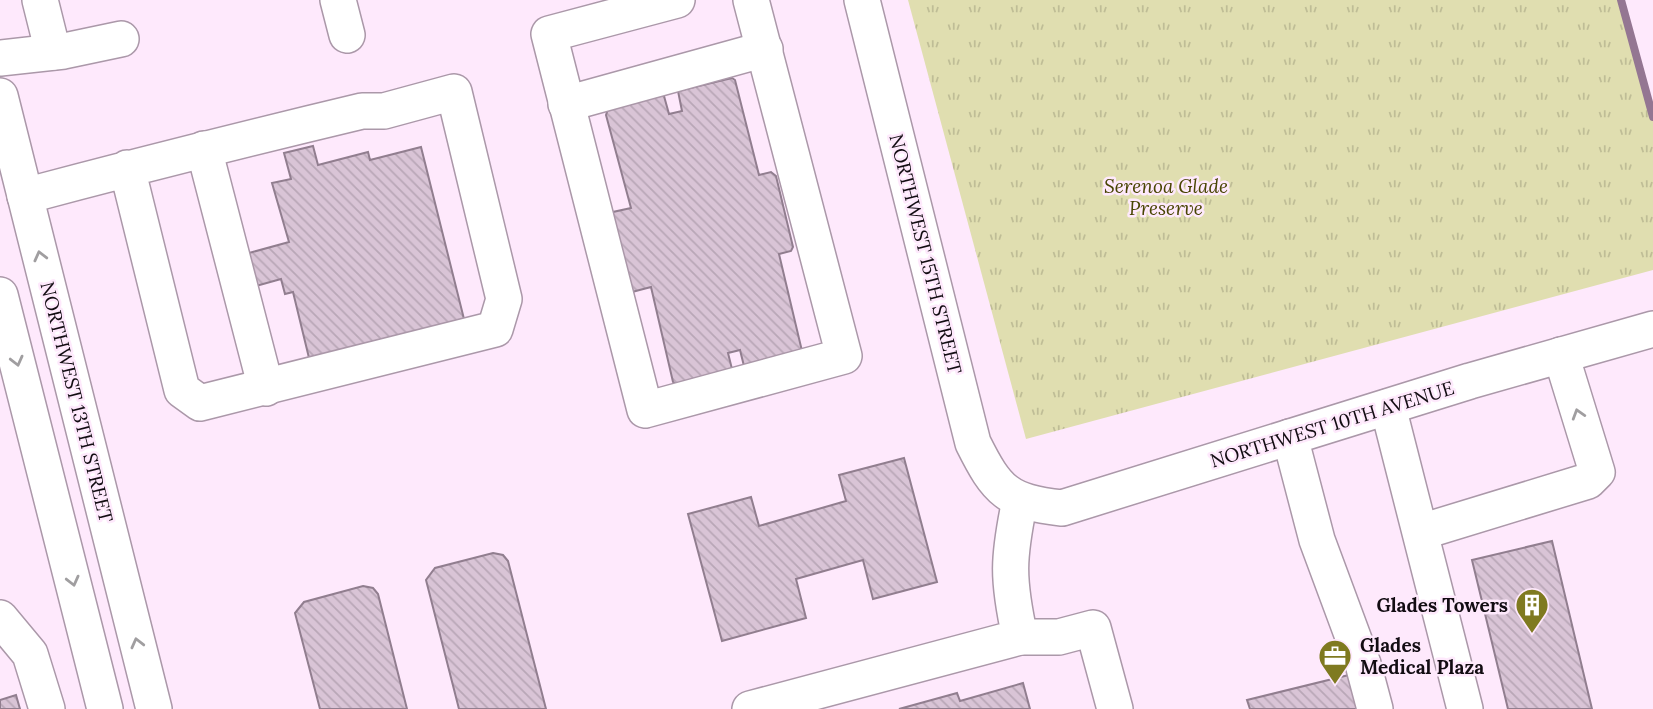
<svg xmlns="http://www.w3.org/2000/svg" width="1653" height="709" font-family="Lora,serif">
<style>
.grass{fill:url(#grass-tufts)}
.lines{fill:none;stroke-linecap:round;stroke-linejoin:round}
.stream{stroke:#947692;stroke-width:8}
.building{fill:url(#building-back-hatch);stroke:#917e8f;stroke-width:2}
.minor-casing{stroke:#ab98a9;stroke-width:38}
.minor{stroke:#fff;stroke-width:35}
.oneway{stroke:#a09ea0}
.labels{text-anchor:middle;stroke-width:5;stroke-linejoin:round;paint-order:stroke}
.park-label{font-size:19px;font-style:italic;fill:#484402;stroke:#fee9fc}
.street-label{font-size:19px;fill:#120c12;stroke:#fee9fc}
.poi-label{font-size:19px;font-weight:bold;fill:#120c12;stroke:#fee9fc;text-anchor:end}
</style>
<defs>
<pattern id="grass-tufts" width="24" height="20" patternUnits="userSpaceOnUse" patternTransform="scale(1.75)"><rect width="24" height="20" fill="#e0deb0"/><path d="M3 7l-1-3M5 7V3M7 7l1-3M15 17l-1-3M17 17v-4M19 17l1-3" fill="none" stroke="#bfbd96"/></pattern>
<pattern id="building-back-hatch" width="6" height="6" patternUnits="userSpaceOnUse" patternTransform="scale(1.75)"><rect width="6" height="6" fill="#d9c4d6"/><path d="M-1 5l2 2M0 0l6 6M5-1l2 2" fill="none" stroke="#b9a7b7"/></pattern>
</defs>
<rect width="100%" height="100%" fill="#fee9fc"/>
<path class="grass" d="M908,0H1622L1653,117V270L1026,439Z"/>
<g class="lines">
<path class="stream" d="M1621,0L1653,117"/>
</g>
<g class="building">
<path d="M732,78L735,80L759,175L771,172L776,176L793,247L791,251L779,254L802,351L744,366L740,350L728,353L732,369L679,386L673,382L651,287L632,292L609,218L613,212L631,208L606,115L608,109L660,95L664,96L669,114L682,111L678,91Z"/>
<path d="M313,146L318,165L368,152L370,160L421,147L465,323L310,362L293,292L285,294L281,279L256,286L249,253L289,242L272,183L291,179L284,153Z"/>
<path d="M904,458L937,582L873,599L863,560L796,579L806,618L722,641L688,514L751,497L759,526L846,501L839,475Z"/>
<path d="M1552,541L1592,709H1508L1472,560Z"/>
<path d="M493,553L503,555L508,561L546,709H459L426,580L435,568Z"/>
<path d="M363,586L373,588L378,594L407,709H320L295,613L304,602Z"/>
<path d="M1361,672L1371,709H1250L1247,700Z"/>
<path d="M1023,683L1030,709H899L957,693L960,701Z"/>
<path d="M16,695L20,709H0V700Z"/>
</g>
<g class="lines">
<defs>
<g id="minor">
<path d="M40,0L53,52"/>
<path d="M338,0L347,35"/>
<path d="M677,0L549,34L645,410L844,356L751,0"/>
<path d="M862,0L973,443C997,491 1007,502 1062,508L1470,381L1653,329"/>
<path d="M0,58L64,51L121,39"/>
<path d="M0,96L154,709"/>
<path d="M566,104L765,49"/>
<path d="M204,149L266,388"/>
<path d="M25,196C137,166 249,138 362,111H384L454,92L504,299L495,329L200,403L182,390L127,168"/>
<path d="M0,295L105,709"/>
<path d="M1388,407L1465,709"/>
<path d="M1290,437L1317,540L1363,664L1375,709"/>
<path d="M1421,532L1588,481L1597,472L1561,355"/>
<path d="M0,618L30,654L47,709"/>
<path d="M1020,637H1059L1093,628L1115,709"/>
<path d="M750,709L1020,637C1007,578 1008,558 1020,500"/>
</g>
</defs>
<use href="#minor" class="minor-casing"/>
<use href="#minor" class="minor"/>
</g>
<defs><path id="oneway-chevron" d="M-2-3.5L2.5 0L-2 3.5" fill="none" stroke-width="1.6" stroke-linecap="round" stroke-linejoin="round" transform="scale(1.75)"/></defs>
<g class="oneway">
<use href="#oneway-chevron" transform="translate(40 256) rotate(-104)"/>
<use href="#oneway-chevron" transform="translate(17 361) rotate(76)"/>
<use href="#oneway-chevron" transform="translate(1578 414) rotate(-107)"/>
<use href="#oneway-chevron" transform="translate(73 581) rotate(76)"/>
<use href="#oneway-chevron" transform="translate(137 643) rotate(-104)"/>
</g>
<defs>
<symbol id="building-pin" viewBox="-11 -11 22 30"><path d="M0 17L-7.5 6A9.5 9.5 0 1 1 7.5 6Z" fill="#7f7a20" stroke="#fee9fc"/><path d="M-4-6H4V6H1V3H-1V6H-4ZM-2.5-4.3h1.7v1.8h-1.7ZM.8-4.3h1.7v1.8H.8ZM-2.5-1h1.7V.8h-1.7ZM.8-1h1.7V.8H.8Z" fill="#fff"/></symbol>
<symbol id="office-pin" viewBox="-11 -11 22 30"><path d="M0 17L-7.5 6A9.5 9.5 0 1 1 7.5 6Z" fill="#7f7a20" stroke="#fee9fc"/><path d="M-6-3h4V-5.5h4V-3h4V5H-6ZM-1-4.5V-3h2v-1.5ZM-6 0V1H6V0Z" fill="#fff"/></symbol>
</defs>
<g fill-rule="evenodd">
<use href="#building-pin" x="1513" y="586" width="38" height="52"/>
<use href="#office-pin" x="1316" y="637" width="38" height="52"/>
</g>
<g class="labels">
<g class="park-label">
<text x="1166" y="193">Serenoa Glade<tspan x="1166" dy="22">Preserve</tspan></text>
</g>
<g class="street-label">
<text transform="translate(926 254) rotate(76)" y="7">NORTHWEST 15TH STREET</text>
<text transform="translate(77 402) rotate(76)" y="7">NORTHWEST 13TH STREET</text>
<text transform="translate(1332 424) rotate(-17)" y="7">NORTHWEST 10TH AVENUE</text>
</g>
<g class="poi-label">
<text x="1508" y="612">Glades Towers</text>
<text x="1360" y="652" text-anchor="start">Glades<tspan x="1360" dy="22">Medical Plaza</tspan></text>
</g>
</g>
</svg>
